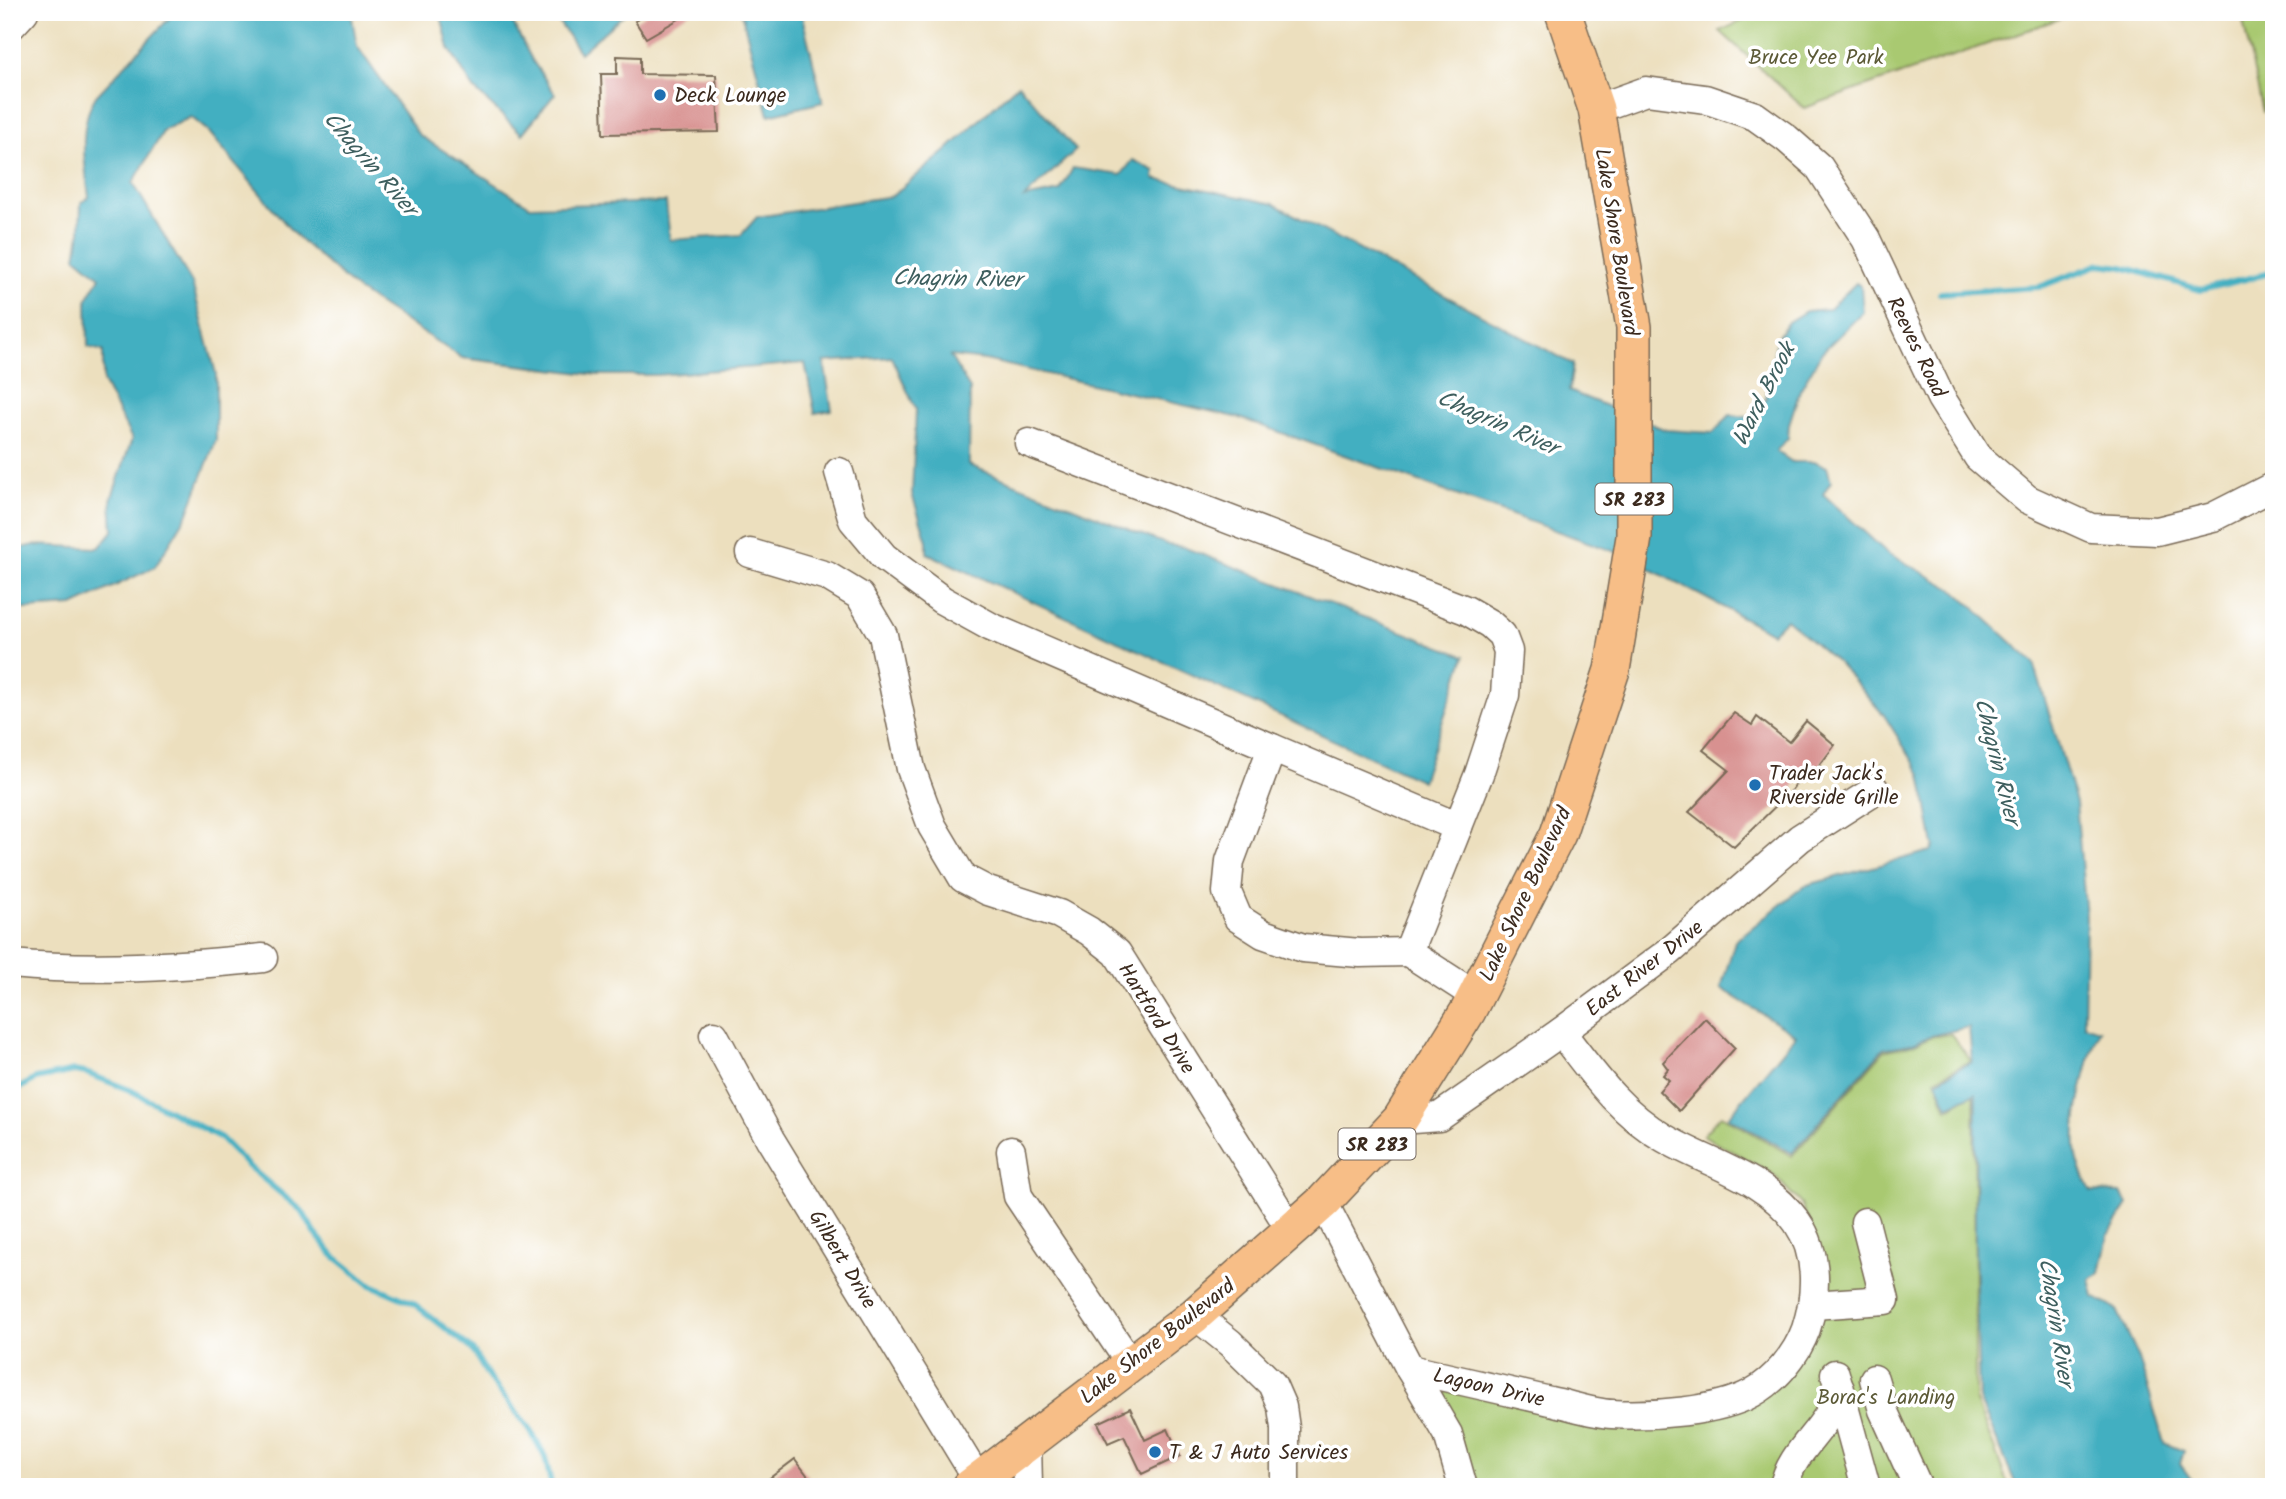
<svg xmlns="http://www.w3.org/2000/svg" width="2286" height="1499" font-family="Kalam,sans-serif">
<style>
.green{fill:#a9c971;stroke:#727a48;stroke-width:2}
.water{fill:#43afc1;stroke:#3f6c70;stroke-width:2}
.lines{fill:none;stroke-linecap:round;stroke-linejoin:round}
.stream{stroke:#43afc1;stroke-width:6}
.building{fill:#d89190}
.minor-casing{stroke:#796956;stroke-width:31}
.major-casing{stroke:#796956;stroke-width:38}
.minor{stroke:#fff;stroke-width:28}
.major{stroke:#f7be87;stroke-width:35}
.poi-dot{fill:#1f6fb2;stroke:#fff;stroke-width:2.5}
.labels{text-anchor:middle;stroke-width:7;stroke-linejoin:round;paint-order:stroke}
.shield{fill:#fff;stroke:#766a62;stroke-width:2}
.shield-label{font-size:19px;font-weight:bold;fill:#3b2a1e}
.park-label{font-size:21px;fill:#5c5a37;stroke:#fff}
.poi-label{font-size:21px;fill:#3b2a1e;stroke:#fff;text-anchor:start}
.street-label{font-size:21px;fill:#3b2a1e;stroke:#fff}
.water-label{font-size:23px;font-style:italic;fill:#3e5f5f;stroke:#fff}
</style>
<rect width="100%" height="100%" fill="#fff"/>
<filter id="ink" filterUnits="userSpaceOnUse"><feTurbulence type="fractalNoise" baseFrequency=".0143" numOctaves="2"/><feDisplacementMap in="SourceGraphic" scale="14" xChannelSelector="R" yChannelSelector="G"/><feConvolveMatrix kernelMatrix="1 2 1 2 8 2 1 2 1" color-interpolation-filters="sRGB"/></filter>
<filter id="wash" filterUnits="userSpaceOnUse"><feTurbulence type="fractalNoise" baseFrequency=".00686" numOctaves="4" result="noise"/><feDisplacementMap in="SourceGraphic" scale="28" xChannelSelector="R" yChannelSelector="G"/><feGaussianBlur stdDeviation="1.57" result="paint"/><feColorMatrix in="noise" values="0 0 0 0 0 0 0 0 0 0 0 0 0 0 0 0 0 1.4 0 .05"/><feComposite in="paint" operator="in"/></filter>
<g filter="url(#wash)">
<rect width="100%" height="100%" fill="#ecdfbe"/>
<g class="green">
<path d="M1762,12H2079L1804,108L1720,31Z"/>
<path d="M2241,12H2274V110L2263,112Z"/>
<path d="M1951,1034L1971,1061L1935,1079L1947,1109L1974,1093L1975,1399L2009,1487H1474L1442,1404L1444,1393L1458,1386L1641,1424L1790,1370L1820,1248L1801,1204L1773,1174L1703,1135L1721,1115L1792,1156L1884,1051L1915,1044L1930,1037Z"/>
</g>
<g class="water">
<path d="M175,12H351L357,46L419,135L530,206L666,202L670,240L741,235L757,217L892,196L946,151L1018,84L1076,150L1024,198L1060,191L1073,168L1121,175L1133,160L1155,171L1154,179L1274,204L1573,364L1569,391L1666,430L1713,433L1730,415L1757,418L1766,398L1777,338L1788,322L1806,311L1829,309L1856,283L1861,286L1863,312L1822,352L1800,390L1789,424L1788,438L1776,451L1792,462H1816L1827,467L1831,481L1823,494L1886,552L1956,591L2034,663L2076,803L2086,917L2084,1025L2100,1030C2086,1062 2071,1122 2077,1156C2079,1168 2086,1181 2091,1192L2121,1193L2128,1205L2108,1236L2100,1273L2090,1279L2094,1297L2117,1310L2139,1358L2164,1443L2184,1451L2180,1464L2194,1483L2220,1481L2229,1487H2017L1979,1399L1975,1242L1976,1093L1948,1106L1936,1081L1972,1062L1969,1027L1930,1036L1915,1043L1883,1049L1792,1153L1728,1117L1796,1035L1721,988L1735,941L1804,886L1931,851L1934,846L1921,774L1884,715L1840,665L1786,619L1772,633L1624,555L1240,418L985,360L950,356L970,389L969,465L1168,545L1183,547L1465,656L1422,781L927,553V541L912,494L916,410L892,357L824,362L832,410L815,413L805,363L657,375H598L462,358L356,289L294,234L209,132L191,117L164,130L133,183L192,283L216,374V440L187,515L155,567L73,606L12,610V550L35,545L99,548L113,531L111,500L132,439L103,382V351L88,347L87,299L100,277L76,257L80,234L81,203L89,197C85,165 77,125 96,96Z"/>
<path d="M440,12H507L532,60L555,94L522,134L474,89L449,48Z"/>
<path d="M558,12H627L580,53L556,18Z"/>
<path d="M741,12H801L823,102L769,115Z"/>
</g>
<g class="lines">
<g class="stream">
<path d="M1940,293L2039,287L2100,264L2123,267L2201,290L2274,272"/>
<path d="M12,1092L36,1079L74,1071L86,1073L130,1090L221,1138L248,1166L302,1211L315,1233L333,1255L369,1284L413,1303L472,1349L489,1378L529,1428L545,1457L552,1487"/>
</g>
</g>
<g id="blocks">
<g class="building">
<path d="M650,12H691L646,38L635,21Z"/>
<path d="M617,56L640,57V74L716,75L719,132L603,134L601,74H617Z"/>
<path d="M1734,713L1752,725L1757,717L1789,742L1806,721L1835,745L1810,778L1803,774L1790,792L1734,847L1689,812L1729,770L1703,750Z"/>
<path d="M1705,1018L1735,1048L1679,1111L1659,1091L1669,1080L1663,1075L1668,1069L1663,1062Z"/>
<path d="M1130,1408L1145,1440L1168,1429L1180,1456L1142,1474L1124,1436L1108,1443L1098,1423Z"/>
<path d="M795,1459L816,1487H758Z"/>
</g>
</g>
</g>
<g filter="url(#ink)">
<use href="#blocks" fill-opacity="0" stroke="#796956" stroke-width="2"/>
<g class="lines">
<defs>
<g id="minor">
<path d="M12,25L24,12"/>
<path d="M1596,109L1646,91L1705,99L1755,116L1786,138L1819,167L1866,239L1941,398L1978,457L2027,499L2091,528L2157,531L2213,517L2274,486"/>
<path d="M1029,443L1466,610L1490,624L1502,635L1508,651L1505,695L1479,774L1408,952L1476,996"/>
<path d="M839,472L853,520L884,557L942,600L991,627L1272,748L1230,861L1227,892L1238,918L1263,934L1303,948L1360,953L1408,952"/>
<path d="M750,553L827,576L860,596L883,635L911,769L932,826L963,878L988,891L1059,914L1089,931L1117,953L1291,1230"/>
<path d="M1272,748L1458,827"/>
<path d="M12,964C96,972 180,967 263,958"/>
<path d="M714,1035L770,1139L978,1480"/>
<path d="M1400,1120L1439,1117L1561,1032L1670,951L1800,838L1875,790"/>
<path d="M1011,1151L1018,1196L1130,1363"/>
<path d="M1323,1202L1410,1369L1448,1434L1463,1487"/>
<path d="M1813,1305L1885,1300L1865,1222"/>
<path d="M1195,1315L1230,1343L1272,1384L1282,1407L1285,1428V1487"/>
<path d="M1410,1369C1457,1380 1503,1390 1550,1401C1570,1405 1592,1413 1612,1414C1651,1416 1718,1412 1752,1393C1776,1380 1797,1354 1806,1329C1817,1295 1819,1254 1797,1222C1764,1176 1710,1165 1664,1138C1619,1112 1592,1072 1561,1032"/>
<path d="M1835,1374L1866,1487"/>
<path d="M1874,1379L1883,1410L1918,1487"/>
<path d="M1027,1442L1028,1487"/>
<path d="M1784,1487C1789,1455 1823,1431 1834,1405C1837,1400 1838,1394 1840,1389"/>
</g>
<path id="major" d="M970,1487L1195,1315L1323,1202L1400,1120L1468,1011L1558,834L1612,670L1634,537V327L1596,109L1563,12"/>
</defs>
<use href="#minor" class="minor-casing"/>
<use href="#major" class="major-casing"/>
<use href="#minor" class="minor"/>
<use href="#major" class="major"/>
</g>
</g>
<g class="poi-dot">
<circle cx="660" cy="95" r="7"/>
<circle cx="1755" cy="785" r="7"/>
<circle cx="1155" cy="1452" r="7"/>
</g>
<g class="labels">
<g class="shield">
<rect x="1595.5" y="483.5" width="77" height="31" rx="5"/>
<rect x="1338.5" y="1128.5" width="77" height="31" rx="5"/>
</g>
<g class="shield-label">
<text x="1634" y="506">SR 283</text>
<text x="1377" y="1151">SR 283</text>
</g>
<g class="park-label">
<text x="1816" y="64">Bruce Yee Park</text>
<text x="1886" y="1404">Borac's Landing</text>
</g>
<g class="poi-label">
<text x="674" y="102">Deck Lounge</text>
<text x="1769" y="780">Trader Jack's<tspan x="1769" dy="24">Riverside Grille</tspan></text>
<text x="1169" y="1459">T &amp; J Auto Services</text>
</g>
<g class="street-label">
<text transform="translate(1617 242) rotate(81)" y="7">Lake Shore Boulevard</text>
<text transform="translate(1917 347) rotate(64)" y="7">Reeves Road</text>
<text transform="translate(1525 894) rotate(-65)" y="7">Lake Shore Boulevard</text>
<text transform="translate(1644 968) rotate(-38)" y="7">East River Drive</text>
<text transform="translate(1157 1018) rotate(58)" y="7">Hartford Drive</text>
<text transform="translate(843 1259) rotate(59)" y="7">Gilbert Drive</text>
<text transform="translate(1157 1341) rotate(-38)" y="7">Lake Shore Boulevard</text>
<text transform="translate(1489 1387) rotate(13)" y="7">Lagoon Drive</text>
</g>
<g class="water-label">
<text transform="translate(371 163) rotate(49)" y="8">Chagrin River</text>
<text transform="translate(957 278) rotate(1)" y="8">Chagrin River</text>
<text transform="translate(1763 394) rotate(-63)" y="8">Ward Brook</text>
<text transform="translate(1498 422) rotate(24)" y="8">Chagrin River</text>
<text transform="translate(1998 761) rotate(76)" y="8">Chagrin River</text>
<text transform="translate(2057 1322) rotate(81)" y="8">Chagrin River</text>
</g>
</g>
<rect width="2286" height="1499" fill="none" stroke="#fff" stroke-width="42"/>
</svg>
